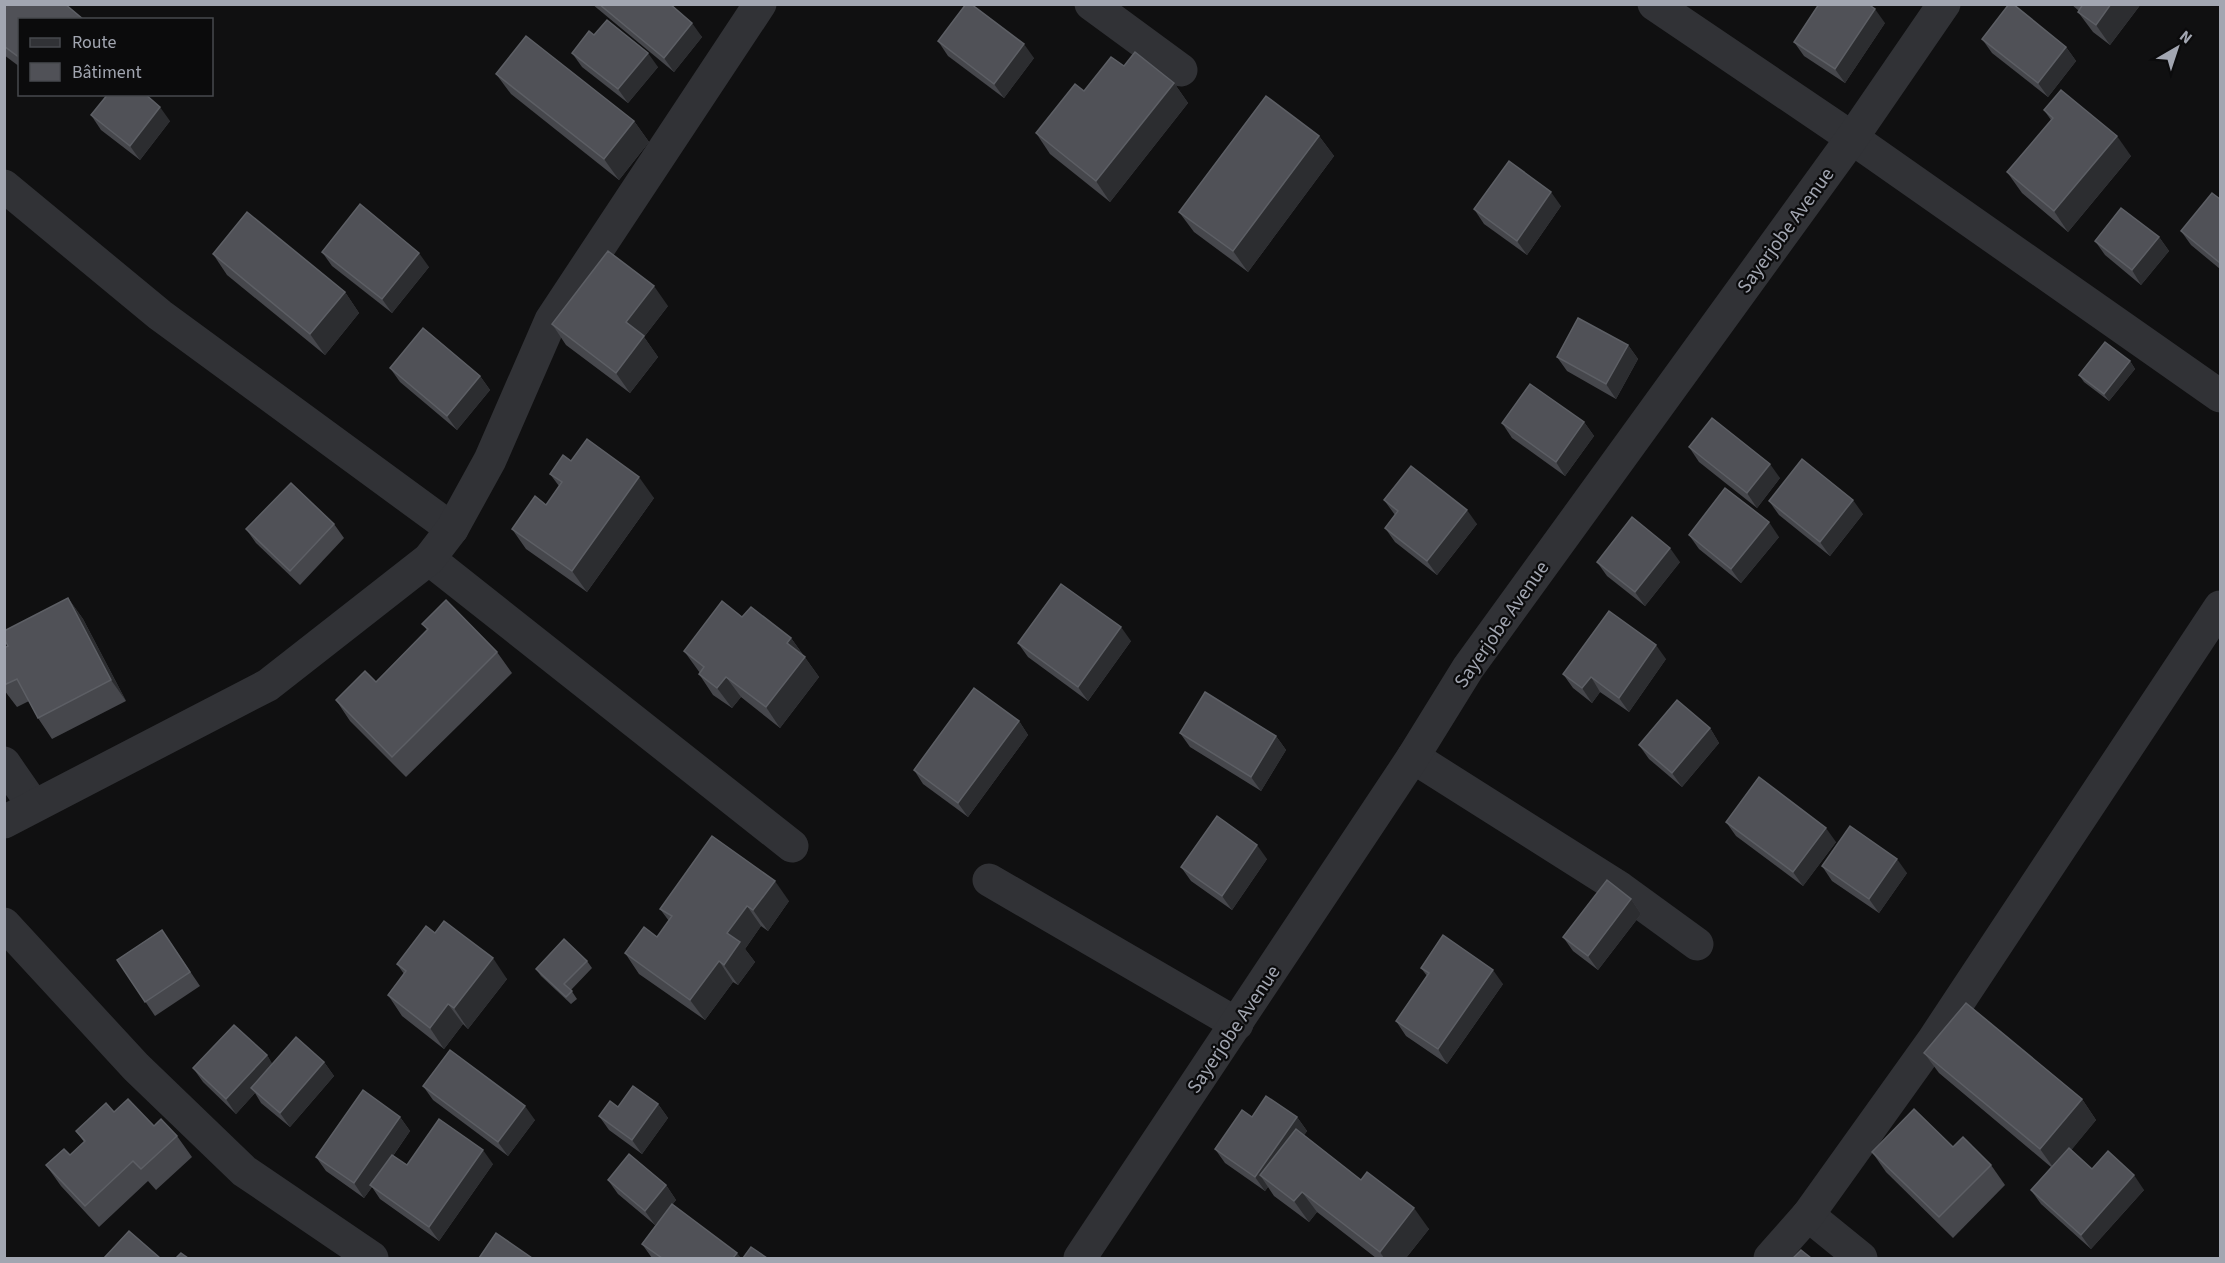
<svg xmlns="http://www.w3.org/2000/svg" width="2225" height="1263" font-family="'Source Sans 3',sans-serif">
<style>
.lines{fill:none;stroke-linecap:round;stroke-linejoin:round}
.minor{stroke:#313236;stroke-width:33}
.tertiary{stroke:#313236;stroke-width:33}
.wall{fill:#46474c}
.shaded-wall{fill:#2c2d30}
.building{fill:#505157;stroke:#5d5f65;stroke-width:1.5}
.labels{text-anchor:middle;stroke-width:4.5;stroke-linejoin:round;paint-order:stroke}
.street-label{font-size:20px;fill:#a2a6b1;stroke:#0b0b0c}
</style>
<rect width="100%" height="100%" fill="#101011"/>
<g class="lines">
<g class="minor">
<path d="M1091,4L1181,70"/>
<path d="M1654,4L1852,138L2220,396"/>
<path d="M4,186L160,315L452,529"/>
<path d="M429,559L792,846"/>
<path d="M1413,757L1620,888L1697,944"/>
<path d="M4,763L33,805"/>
<path d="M4,822L268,685L429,559L452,529L490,460L551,320L760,4"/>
<path d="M989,880L1237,1024"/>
<path d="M4,924L136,1067L244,1171L372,1258"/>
<path d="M1808,1215L1861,1258"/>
<path d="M1770,1258L1808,1215L1934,1039L2220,607"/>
</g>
<path class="tertiary" d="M1080,1258L1413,757L1468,668L1852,138L1944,4"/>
</g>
<g class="wall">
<path d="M4,4L20,20V67L4,55Z"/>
<path d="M592,4H670L702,37L674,72Z"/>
<path d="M2071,4H2141L2110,45L2093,32L2078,12L2079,11Z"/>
<path d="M1885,23L1845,83L1804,56L1794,42Z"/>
<path d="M1982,39L2066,47L2076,61L2048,97L1992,53Z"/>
<path d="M938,41L1034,58L1004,98L948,56Z"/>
<path d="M572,53L658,67L628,103L582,67Z"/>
<path d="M1124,66L1174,83L1188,103L1110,202L1050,154L1036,133L1084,91Z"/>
<path d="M496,74L634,121L649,142L619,180L511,94Z"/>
<path d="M2044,110L2131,156L2068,232L2022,193L2007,172L2051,120Z"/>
<path d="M91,115L170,121L140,160L101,130Z"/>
<path d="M1319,136L1334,156L1248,272L1194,232L1179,212Z"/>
<path d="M2220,199V269L2191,245L2181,231Z"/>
<path d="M1561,206L1527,255L1484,224L1474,209Z"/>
<path d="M2159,237L2169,251L2141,285L2105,255L2095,241Z"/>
<path d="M322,252L429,267L392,313L332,266Z"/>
<path d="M213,254L345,292L359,313L325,355L227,275Z"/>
<path d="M668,306L644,337L658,357L630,393L566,345L552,324Z"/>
<path d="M1628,345L1638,359L1616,399L1567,371L1557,357Z"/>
<path d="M2130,361L2135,369L2109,401L2084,382L2079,375Z"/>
<path d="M390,368L480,376L490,390L457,430L400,382Z"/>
<path d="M1584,422L1594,436L1565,476L1512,438L1502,423Z"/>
<path d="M1689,447L1780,478L1757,508L1699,462Z"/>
<path d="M571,461L654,498L587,592L526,549L512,529L546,505L559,486L550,474Z"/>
<path d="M1384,500L1477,524L1437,575L1395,542L1385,528L1395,515Z"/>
<path d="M1769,501L1863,514L1830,556L1779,515Z"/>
<path d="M334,524L344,538L300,585L256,543L246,529Z"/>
<path d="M1689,535L1779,537L1741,583L1699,549Z"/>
<path d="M1597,562H1680L1645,606L1607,576Z"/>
<path d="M68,598L83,619L126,701L52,739L38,718L29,701L17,707L4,690V648L8,646Z"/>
<path d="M742,617L791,638L819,677L780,728L741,697L732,708L713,695L699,674L700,673L684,651Z"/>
<path d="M422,624L497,652L512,673L406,777L350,721L336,700L376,682L427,630Z"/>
<path d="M1131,641L1088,701L1028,657L1018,643Z"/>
<path d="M1666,659L1629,712L1600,692L1592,703L1573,688L1563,674Z"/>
<path d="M1019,721L1028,735L968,817L923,784L914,770Z"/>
<path d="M1710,728L1719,743L1682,787L1649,759L1639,745Z"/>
<path d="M1180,733L1276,736L1286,750L1261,791L1190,747Z"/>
<path d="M1726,822L1836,842L1803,886L1736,836Z"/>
<path d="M1267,859L1232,910L1191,881L1181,867Z"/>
<path d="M1822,866L1907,873L1879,913L1832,881Z"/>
<path d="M1631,899L1641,914L1598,970L1573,951L1563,937Z"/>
<path d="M789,901L768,931L761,926L745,949L755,962L738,985L733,982L705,1020L639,974L625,953L657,937L669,921L660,909Z"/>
<path d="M162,930L200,986L155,1016L117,960Z"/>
<path d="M435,933L507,979L468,1029L463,1024L444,1049L402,1016L388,995L404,974L397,964Z"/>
<path d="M587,961L592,968L571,990L577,999L571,1004L541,976L536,969Z"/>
<path d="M1421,968L1503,984L1447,1064L1406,1036L1396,1021L1427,976Z"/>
<path d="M1924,1053L2082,1099L2096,1120L2071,1150L2092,1169L2144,1190L2091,1249L2041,1204L2031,1190L2051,1167L1939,1073Z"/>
<path d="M267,1055L272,1064L324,1062L334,1076L290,1127L261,1103L255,1093L236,1114L203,1082L193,1068Z"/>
<path d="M423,1086L535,1120L508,1156L433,1100Z"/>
<path d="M658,1104L668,1118L642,1154L609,1130L599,1116L618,1107Z"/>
<path d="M114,1112L154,1126L177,1136L192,1157L156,1190L148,1181L99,1227L61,1186L46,1165L70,1155L84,1142L76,1131Z"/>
<path d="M400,1117L410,1131L393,1156L407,1165L493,1164L439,1241L380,1199L372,1187L364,1198L326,1171L316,1157Z"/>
<path d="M1252,1117H1297L1307,1131L1304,1135L1361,1180L1429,1229L1406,1258H1376L1317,1212L1309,1222L1274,1196L1268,1187L1265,1191L1225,1163L1215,1149Z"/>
<path d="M1953,1147L1991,1165L2005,1185L1953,1238L1886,1172L1872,1152Z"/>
<path d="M608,1180L666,1185L676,1200L672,1205L741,1258H652L642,1244L665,1213L655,1225L618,1194Z"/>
</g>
<g class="shaded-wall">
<path d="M2111,4H2141L2110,45L2096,25Z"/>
<path d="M1875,9L1885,23L1845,83L1835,69Z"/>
<path d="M692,23L702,37L674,72L664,58Z"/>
<path d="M1024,44L1034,58L1004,98L994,84Z"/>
<path d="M2066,47L2076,61L2048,97L2038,83Z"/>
<path d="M648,53L658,67L628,103L618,89Z"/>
<path d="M1174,83L1188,103L1110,202L1096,181Z"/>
<path d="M160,107L170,121L140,160L130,146Z"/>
<path d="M634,121L649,142L619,180L604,159Z"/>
<path d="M1319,136L1334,156L1248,272L1233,251Z"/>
<path d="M2117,136L2131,156L2068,232L2054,211Z"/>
<path d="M1551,192L1561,206L1527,255L1517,241Z"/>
<path d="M2159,237L2169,251L2141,285L2132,270Z"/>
<path d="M419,253L429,267L392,313L382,299Z"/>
<path d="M654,286L668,306L644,337L658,357L630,393L616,373L626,322Z"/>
<path d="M345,292L359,313L325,355L310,334Z"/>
<path d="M1628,345L1638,359L1616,399L1606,384Z"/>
<path d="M2130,361L2135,369L2109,401L2104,394Z"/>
<path d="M480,376L490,390L457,430L447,416Z"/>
<path d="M1584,422L1594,436L1565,476L1556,462Z"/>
<path d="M1770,464L1780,478L1757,508L1747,493Z"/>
<path d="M639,477L654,498L587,592L572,571Z"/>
<path d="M1853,500L1863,514L1830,556L1820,542Z"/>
<path d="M1467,510L1477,524L1437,575L1427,561Z"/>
<path d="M1769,522L1779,537L1741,583L1731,569Z"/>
<path d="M1670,548L1680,562L1645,606L1635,592Z"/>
<path d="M68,598L83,619L126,701L111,680Z"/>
<path d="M1121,627L1131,641L1088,701L1078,687Z"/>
<path d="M791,638L819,677L780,728L766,707L787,643Z"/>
<path d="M1656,645L1666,659L1629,712L1619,698Z"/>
<path d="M726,677L741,697L732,708L717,688Z"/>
<path d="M1591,677L1600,692L1592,703L1582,688Z"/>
<path d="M1019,721L1028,735L968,817L958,803Z"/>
<path d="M1710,728L1719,743L1682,787L1672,773Z"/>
<path d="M1276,736L1286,750L1261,791L1251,777Z"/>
<path d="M1826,828L1836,842L1803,886L1793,872Z"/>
<path d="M1257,845L1267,859L1232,910L1222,896Z"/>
<path d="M1897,859L1907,873L1879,913L1869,899Z"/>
<path d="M775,881L789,901L768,931L753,910Z"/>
<path d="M1631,899L1641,914L1598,970L1588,956Z"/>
<path d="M747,906L761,926L745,949L755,962L738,985L724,965L727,933Z"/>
<path d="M493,958L507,979L468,1029L454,1008Z"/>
<path d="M719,961L733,982L705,1020L690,1000Z"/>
<path d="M1493,970L1503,984L1447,1064L1438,1049Z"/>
<path d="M448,1004L463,1024L444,1049L430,1028Z"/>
<path d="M267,1055L276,1070L251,1088L255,1093L236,1114L226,1099Z"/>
<path d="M324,1062L334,1076L290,1127L280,1113Z"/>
<path d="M2082,1099L2096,1120L2055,1170L2040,1149Z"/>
<path d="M658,1104L668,1118L642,1154L632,1140Z"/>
<path d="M525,1106L535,1120L508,1156L498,1142Z"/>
<path d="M400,1117L410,1131L372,1186L370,1185L372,1187L364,1198L354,1183Z"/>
<path d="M1297,1117L1307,1131L1271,1183L1260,1175L1268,1187L1265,1191L1255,1177Z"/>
<path d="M483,1150L493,1164L439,1241L429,1227Z"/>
<path d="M2134,1175L2144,1190L2091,1249L2081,1235Z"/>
<path d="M666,1185L676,1200L655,1225L645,1211Z"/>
<path d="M1302,1192L1317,1212L1309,1222L1294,1201Z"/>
<path d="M1414,1208L1429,1229L1406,1258H1384L1380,1252Z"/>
<path d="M737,1253L741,1258H733Z"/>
</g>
<g class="building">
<path d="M4,4H65L84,20H20V58L4,46Z"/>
<path d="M599,4H670L692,23L664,58Z"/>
<path d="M966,4H971L1024,44L994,84L938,41Z"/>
<path d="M1819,4H1868L1875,9L1835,69L1794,42Z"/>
<path d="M2009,4H2013L2066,47L2038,83L1982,39Z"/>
<path d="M2083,4H2111L2096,25L2078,12Z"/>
<path d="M607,20L648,53L618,89L572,53L589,31L594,35Z"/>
<path d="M526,36L634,121L604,159L496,74Z"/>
<path d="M1135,52L1174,83L1096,181L1036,133L1075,84L1084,91L1111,57L1124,66Z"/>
<path d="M2061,90L2117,136L2054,211L2007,172L2053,118L2044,110Z"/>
<path d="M108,94H145L160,107L130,146L91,115Z"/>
<path d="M1266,96L1319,136L1233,251L1179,212Z"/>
<path d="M1509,161L1551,192L1517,241L1474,209Z"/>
<path d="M2212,193L2220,199V263L2181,231Z"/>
<path d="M360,204L419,253L382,299L322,252Z"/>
<path d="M2121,208L2159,237L2132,270L2095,241Z"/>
<path d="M247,212L345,292L310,334L213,254Z"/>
<path d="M608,251L654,286L626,322L644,336L616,373L552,324Z"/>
<path d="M1578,318L1628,345L1606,384L1557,357Z"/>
<path d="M423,328L480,376L447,416L390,368Z"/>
<path d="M2105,342L2130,361L2104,394L2079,375Z"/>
<path d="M1530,384L1584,422L1556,462L1502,423Z"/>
<path d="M1712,418L1770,464L1747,493L1689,447Z"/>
<path d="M587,439L639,477L572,571L512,529L535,496L546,505L562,482L550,474L563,455L571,461Z"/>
<path d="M1802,459L1853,500L1820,542L1769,501Z"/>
<path d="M1411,466L1467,510L1427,561L1385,528L1398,511L1384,500Z"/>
<path d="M291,483L334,524L290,571L246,529Z"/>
<path d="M1725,488L1769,522L1731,569L1689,535Z"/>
<path d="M1632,517L1670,548L1635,592L1597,562Z"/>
<path d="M1061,584L1121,627L1078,687L1018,643Z"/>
<path d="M68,598L111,680L38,718L17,679L4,685V648L8,646L4,639V631Z"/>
<path d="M446,600L497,652L392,757L336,700L365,671L376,682L428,629L422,624Z"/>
<path d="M722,601L742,617L751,607L791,638L787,643L805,657L766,707L726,677L717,688L699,674L704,667L684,651Z"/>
<path d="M1609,611L1656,645L1619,698L1591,677L1582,688L1563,674Z"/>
<path d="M974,688L1019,721L958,803L914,770Z"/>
<path d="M1205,692L1276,736L1251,777L1180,733Z"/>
<path d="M1677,700L1710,728L1672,773L1639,745Z"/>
<path d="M1759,777L1826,828L1793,872L1726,822Z"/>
<path d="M1217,816L1257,845L1222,896L1181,867Z"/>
<path d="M1850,826L1897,859L1869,899L1822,866Z"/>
<path d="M712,836L775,881L753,910L747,906L727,933L740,942L724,965L719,961L690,1000L625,953L644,927L657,937L672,916L660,909Z"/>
<path d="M1607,880L1631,899L1588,956L1563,937Z"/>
<path d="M444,921L493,958L454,1008L448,1004L430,1028L388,995L406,971L397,964L426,926L435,933Z"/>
<path d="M162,930L190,972L145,1002L117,960Z"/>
<path d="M1443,935L1493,970L1438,1049L1396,1021L1429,973L1421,968Z"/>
<path d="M564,939L587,961L564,984L572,991L566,997L536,969Z"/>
<path d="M1966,1003L2082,1099L2040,1149L1924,1053Z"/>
<path d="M234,1025L267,1055L226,1099L193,1068Z"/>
<path d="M296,1037L324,1062L280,1113L251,1088Z"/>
<path d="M450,1050L525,1106L498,1142L423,1086Z"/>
<path d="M633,1086L658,1104L632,1140L599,1116L610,1101L618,1107Z"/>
<path d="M363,1090L400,1117L354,1183L316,1157Z"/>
<path d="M1266,1096L1297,1117L1255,1177L1215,1149L1242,1110L1252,1117Z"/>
<path d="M128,1099L154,1126L161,1119L177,1136L141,1169L133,1161L85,1206L46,1165L64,1149L70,1155L85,1141L76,1131L106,1103L114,1112Z"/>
<path d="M1914,1109L1953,1147L1963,1137L1991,1165L1939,1217L1872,1152Z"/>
<path d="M439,1119L483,1150L429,1227L370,1185L392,1155L407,1165Z"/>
<path d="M1296,1129L1361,1180L1367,1172L1414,1208L1380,1252L1302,1192L1294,1201L1260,1175Z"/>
<path d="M2069,1148L2092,1169L2108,1151L2134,1175L2081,1235L2031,1190Z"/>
<path d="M629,1154L666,1185L645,1211L608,1180Z"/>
<path d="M672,1204L737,1253L733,1258H662L642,1244Z"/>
<path d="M129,1231L160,1258H104Z"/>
<path d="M496,1233L532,1258H479Z"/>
<path d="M751,1247L767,1258H743Z"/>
<path d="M1801,1250L1811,1258H1793Z"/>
<path d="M181,1253L188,1258H176Z"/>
</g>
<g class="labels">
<g class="street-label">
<text transform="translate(1785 230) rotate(-54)" y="7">Sayerjobe Avenue</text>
<text transform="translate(1501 624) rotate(-55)" y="7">Sayerjobe Avenue</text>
<text transform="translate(1233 1029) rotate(-56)" y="7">Sayerjobe Avenue</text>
</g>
</g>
<rect width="2225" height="1263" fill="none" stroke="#a2a6b1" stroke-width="12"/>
<rect x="18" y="18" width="195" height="78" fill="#0b0b0c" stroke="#47494e" stroke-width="1.5"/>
<rect x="30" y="38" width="30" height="9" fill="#313236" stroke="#47494e" stroke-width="1.5"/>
<text x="72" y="48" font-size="18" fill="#a2a6b1">Route</text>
<rect x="30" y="63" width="30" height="18" fill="#505157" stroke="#47494e" stroke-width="1.5"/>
<text x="72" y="78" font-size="18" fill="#a2a6b1">Bâtiment</text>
<g transform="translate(2177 48) rotate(39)" stroke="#0b0b0c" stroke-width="4.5" paint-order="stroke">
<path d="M0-4.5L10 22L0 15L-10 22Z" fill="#a2a6b1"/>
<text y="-9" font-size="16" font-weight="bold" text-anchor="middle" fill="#a2a6b1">N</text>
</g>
</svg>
